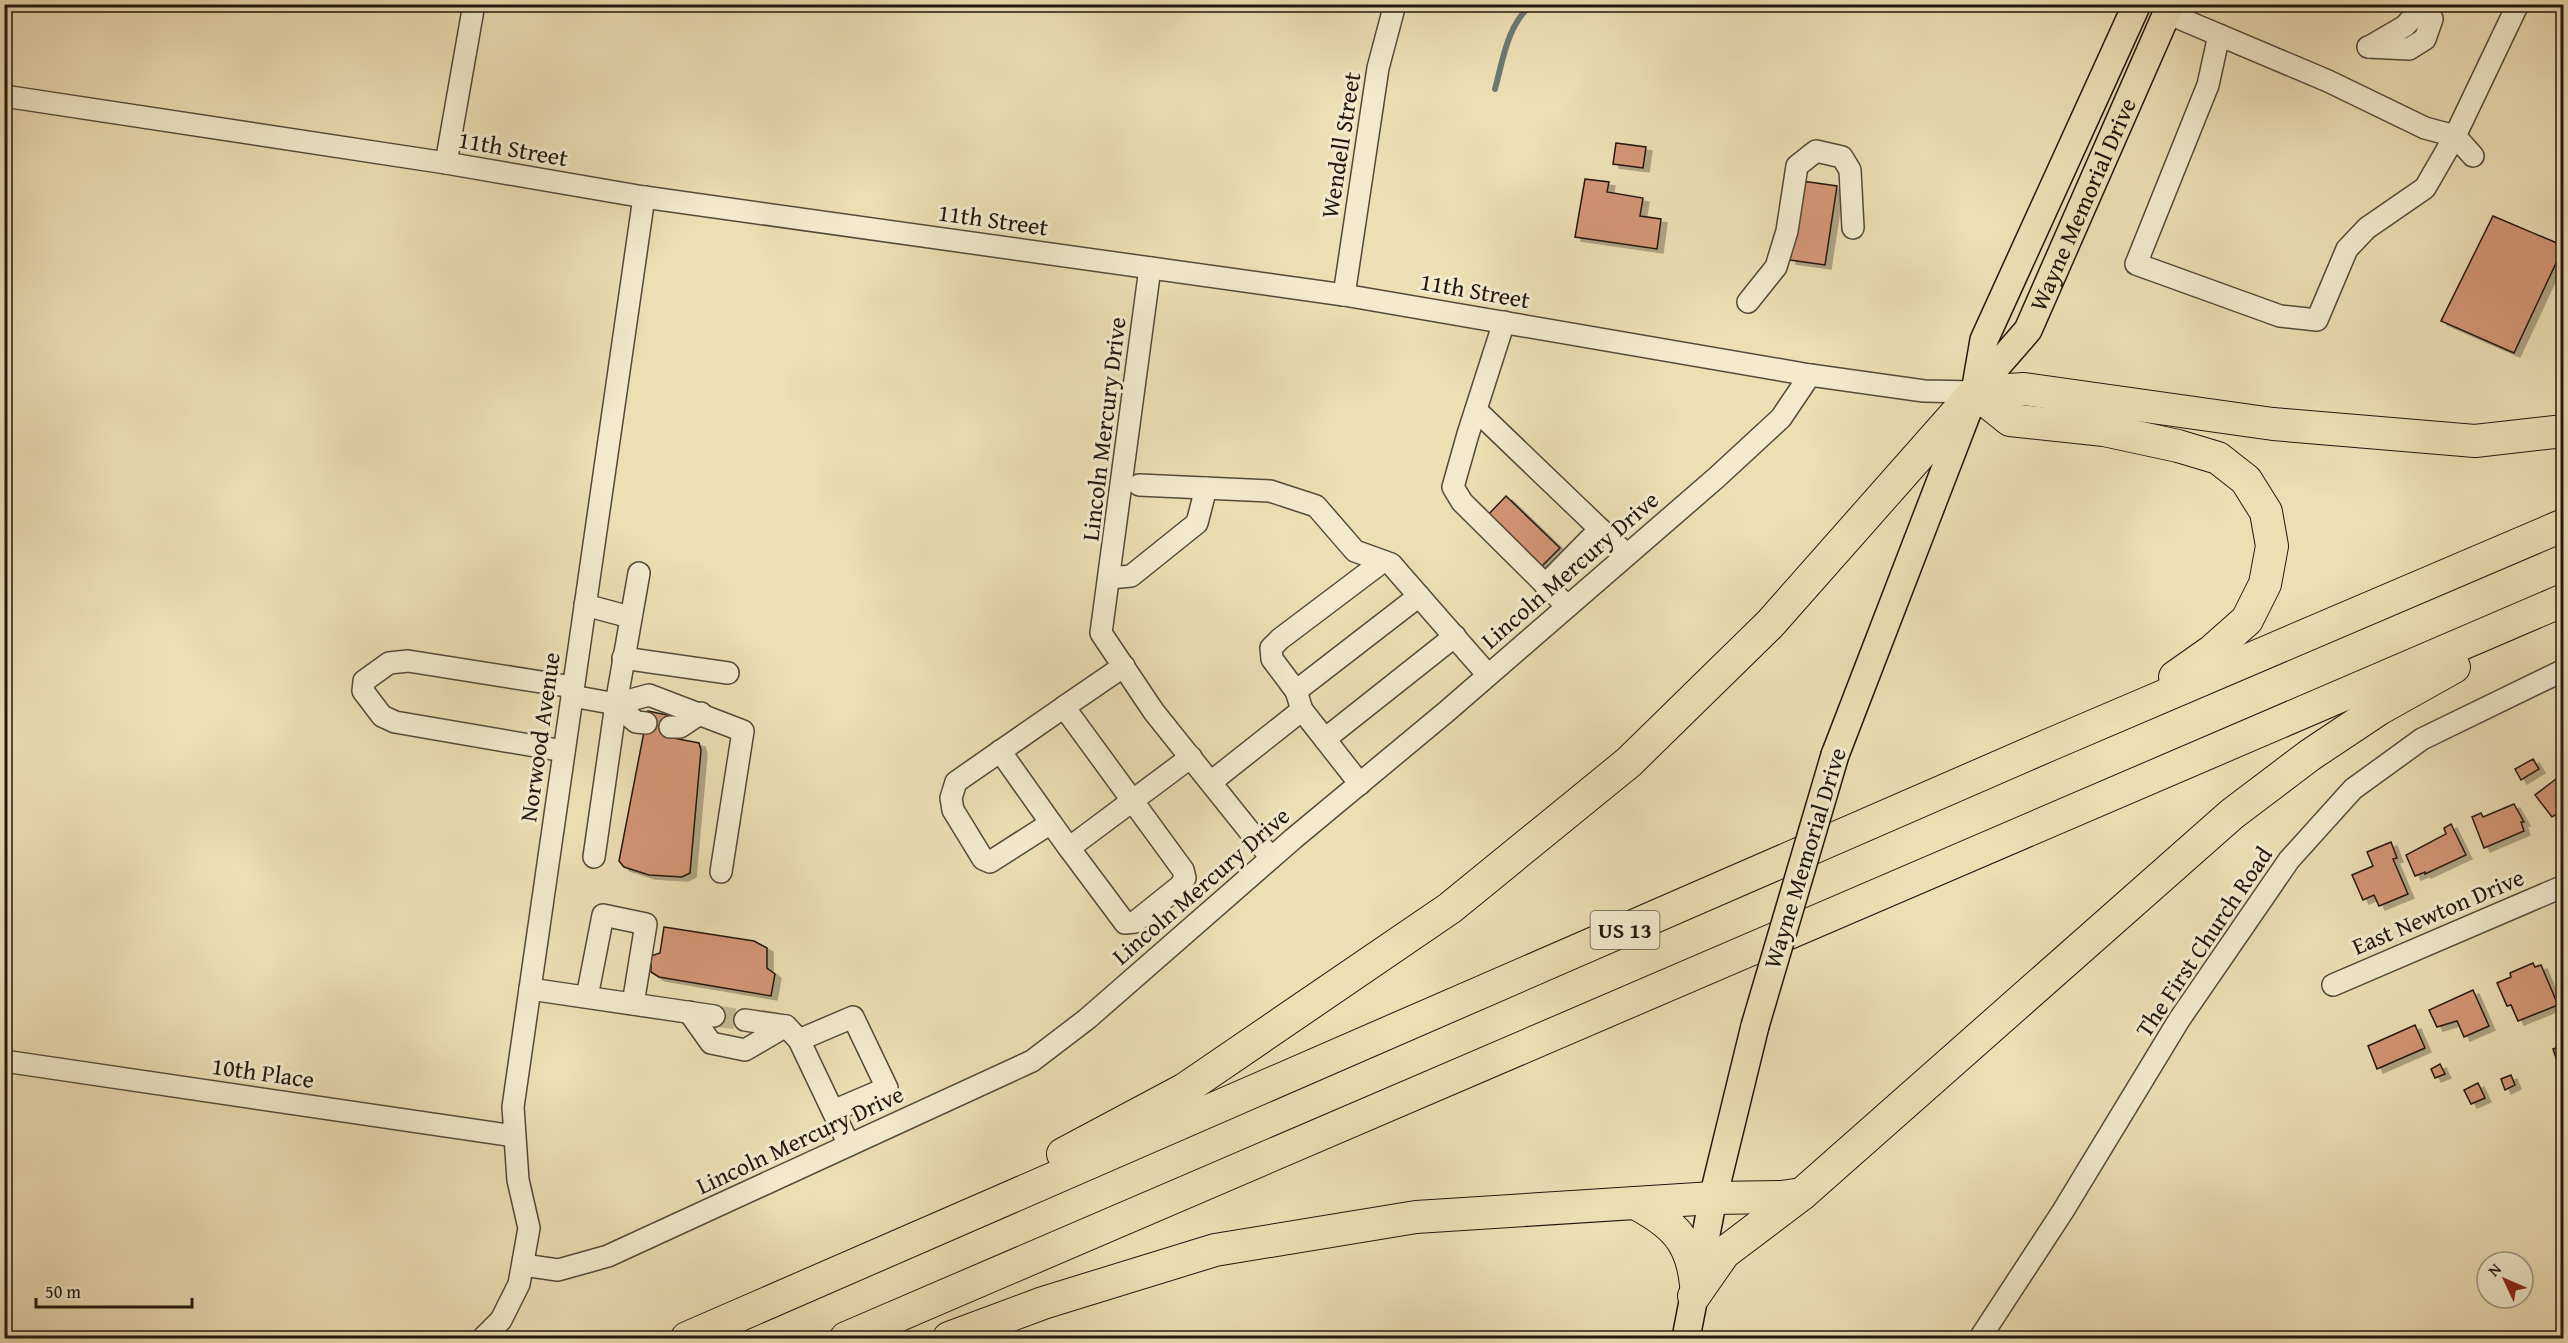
<svg xmlns="http://www.w3.org/2000/svg" width="2568" height="1343" font-family="'Gentium Book Plus',serif">
<style>
.lines{fill:none;stroke-linecap:round;stroke-linejoin:round}
.stream{stroke:#6a7973;stroke-width:6}
.building{fill:#d49675;stroke:#211711;stroke-width:1.5;filter:url(#shadow)}
.minor-tunnel{stroke:#c4b693;stroke-width:21;stroke-dasharray:21 10;stroke-linecap:butt}
.minor-casing{stroke:#54493a;stroke-width:24}
.major-casing{stroke:#211711;stroke-width:30}
.highway-casing{stroke:#211711;stroke-width:34}
.minor{stroke:#f3eace;stroke-width:21}
.major{stroke:#eddeb4;stroke-width:27}
.highway{stroke:#eddeb4;stroke-width:32}
.major-bridge-casing{stroke:#211711;stroke-width:30;stroke-linecap:butt}
.major-bridge{stroke:#eddeb4;stroke-width:27}
.labels{text-anchor:middle;stroke-width:6;stroke-linejoin:round;paint-order:stroke}
.shield{fill:#f3eace;stroke:#60564a;stroke-width:1.5}
.shield-label{font-size:22px;font-weight:bold;fill:#211711}
.street-label{font-size:24px;fill:#211711;stroke:#f3eace}
</style>
<defs>
<filter id="shadow"><feDropShadow dx="6" dy="4" stdDeviation="0" flood-color="#0004"/></filter>
</defs>
<rect width="100%" height="100%" fill="#eddeb4"/>
<filter id="stains"><feTurbulence type="fractalNoise" baseFrequency=".00333" numOctaves="4"/><feColorMatrix values="0 0 0 0 .2 0 0 0 0 .09 0 0 0 0 .02 0 0 0 .5 -.17"/></filter>
<radialGradient id="worn" r=".72"><stop offset=".6" stop-color="#630" stop-opacity="0"/><stop offset="1" stop-color="#630" stop-opacity=".3"/></radialGradient>
<g class="lines">
<path class="stream" d="M1495,89C1503,60 1507,25 1532,4"/>
</g>
<g class="building">
<path d="M1616,143L1646,147L1643,168L1613,164Z"/>
<path d="M1585,179L1609,182L1607,192L1643,198L1640,216L1661,219L1657,249L1575,237Z"/>
<path d="M1802,181L1837,186L1825,265L1790,260Z"/>
<path d="M2493,216L2564,246L2514,353L2441,321Z"/>
<path d="M1506,496L1560,548L1539,569L1486,517Z"/>
<path d="M648,711L672,716L668,737L699,743L701,750L690,873L682,877L649,875L624,867L619,861Z"/>
<path d="M2533,759L2539,769L2521,780L2515,769Z"/>
<path d="M2564,773V808L2552,817L2535,795Z"/>
<path d="M2514,804L2524,822H2521L2524,831L2484,848L2472,817L2481,813L2483,817Z"/>
<path d="M2451,824L2466,855L2425,874V872L2415,876L2406,855L2446,834L2444,828Z"/>
<path d="M2391,842L2397,858L2393,859L2408,894L2379,906L2374,895L2363,900L2352,875L2373,866L2367,852Z"/>
<path d="M664,927L754,941L767,948V968L775,974L771,996L659,977L651,972V956L660,953Z"/>
<path d="M2533,963L2535,967L2541,965L2558,1005L2518,1021L2511,1005L2507,1006L2497,983L2511,977L2510,973Z"/>
<path d="M2473,990L2489,1026L2464,1037L2457,1021L2437,1027L2429,1010Z"/>
<path d="M2415,1025L2425,1048L2377,1069L2368,1046Z"/>
<path d="M2564,1045V1058L2557,1061L2553,1049Z"/>
<path d="M2440,1064L2445,1074L2435,1078L2431,1069Z"/>
<path d="M2511,1075L2515,1085L2505,1090L2501,1079Z"/>
<path d="M2478,1083L2485,1098L2471,1104L2464,1090Z"/>
</g>
<g class="lines">
<path class="minor-tunnel" d="M714,1016L745,1020"/>
<defs>
<g id="minor">
<path d="M2167,13L2328,81L2425,128L2455,136L2518,4"/>
<path d="M2219,35L2208,85L2136,264L2280,316L2317,320L2347,249L2367,228L2425,188L2455,136L2473,156"/>
<path d="M2368,47L2409,49L2425,39L2432,19L2426,4"/>
<path d="M2369,47L2405,26L2425,4"/>
<path d="M4,96L446,163L644,197L1344,295L1810,375L1924,391L1975,392"/>
<path d="M446,163L474,4"/>
<path d="M1150,268L1101,633L1154,712L1271,858"/>
<path d="M1344,295L1378,68L1395,4"/>
<path d="M1748,302L1776,267L1787,231L1797,166L1816,151L1842,157L1850,170L1853,228"/>
<path d="M1504,322L1468,434L1453,487L1462,502L1567,606"/>
<path d="M1476,410L1626,554"/>
<path d="M1139,485L1270,491L1316,506L1355,551L1391,564L1488,675"/>
<path d="M1110,578L1131,576L1197,523L1206,488"/>
<path d="M1545,585L1600,529"/>
<path d="M585,605L630,617"/>
<path d="M623,658L728,673"/>
<path d="M1124,666L1064,707L1183,870L1185,878L1180,886L1135,922L1125,923L1069,848L1191,757"/>
<path d="M1296,691L1419,596"/>
<path d="M572,696L616,704L594,857"/>
<path d="M616,704L649,695L743,731L721,872"/>
<path d="M616,704L639,573"/>
<path d="M616,704L636,722L646,723"/>
<path d="M1064,707L956,782L951,798L953,810L983,859L990,862L1051,823L1069,848"/>
<path d="M670,727H680L701,713"/>
<path d="M1325,739L1455,636"/>
<path d="M564,751L395,722L382,716L363,691L364,681L389,663L408,661L573,687"/>
<path d="M1000,751L1051,823"/>
<path d="M1211,782L1302,710"/>
<path d="M1360,784L1302,710L1296,691L1272,659L1271,648L1280,639L1382,562"/>
<path d="M2333,985L2564,886"/>
<path d="M530,989L714,1016"/>
<path d="M587,997L603,915L646,924L633,1004"/>
<path d="M689,1012L711,1043L745,1050L786,1026"/>
<path d="M745,1020L786,1026L799,1040L849,1145"/>
<path d="M799,1040L853,1017L887,1088L833,1111"/>
<path d="M4,1061L514,1136"/>
<path d="M523,1265L558,1270L608,1256L1032,1061L1087,1019L1293,839L1446,712L1716,478L1781,418L1810,375"/>
<path d="M483,1338L501,1320L519,1284L529,1228L518,1180L513,1107L644,197"/>
<path d="M1980,1338L2063,1211L2179,1020L2289,860L2353,789L2422,739L2564,670"/>
</g>
<g id="major">
<path id="s1" d="M1975,391L2028,330L2171,4"/>
<path d="M1835,755L1975,392L1984,340L2137,4"/>
<path d="M1686,1338L1713,1198L1755,1026"/>
</g>
<g id="highway">
<path d="M1975,392L2010,420L2104,430L2178,446L2218,458L2246,480L2266,512L2272,546L2265,584L2247,620L2212,651L2175,677"/>
<path d="M1063,1154L1185,1089L1450,908L1629,762L1770,624L1975,392L2024,389L2273,424L2475,441L2564,431"/>
<path d="M1635,1203C1673,1223 1692,1241 1696,1285"/>
<path d="M1694,1296L1724,1253L1802,1194"/>
<path d="M687,1338L2049,745L2564,525"/>
<path d="M846,1338L2564,600"/>
<path d="M949,1338L1043,1303L1215,1250L1416,1217L1713,1198L1781,1197L1802,1194L2232,814L2310,755L2379,709L2454,667"/>
</g>
</defs>
<use href="#minor" class="minor-casing"/>
<use href="#major" class="major-casing"/>
<use href="#highway" class="highway-casing"/>
<use href="#minor" class="minor"/>
<use href="#major" class="major"/>
<use href="#highway" class="highway"/>
<defs>
<path id="major-bridge" d="M1755,1026L1835,755"/>
</defs>
<use href="#major-bridge" class="major-bridge-casing"/>
<use href="#major-bridge" class="major-bridge"/>
</g>
<g class="labels">
<rect class="shield" x="1590.5" y="911" width="69" height="38" rx="4.5"/>
<g class="shield-label">
<text x="1625" y="938">US 13</text>
</g>
<g class="street-label">
<text transform="translate(1341 145) rotate(-81)" y="8">Wendell Street</text>
<text transform="translate(513 149) rotate(10)" y="8">11th Street</text>
<text dy="8" stroke="none"><textPath href="#s1" startOffset="218">Wayne Memorial Drive</textPath></text>
<text transform="translate(993 220) rotate(8)" y="8">11th Street</text>
<text transform="translate(1475 291) rotate(10)" y="8">11th Street</text>
<text transform="translate(1104 429) rotate(-83)" y="8">Lincoln Mercury Drive</text>
<text transform="translate(1570 570) rotate(-41)" y="8">Lincoln Mercury Drive</text>
<text transform="translate(540 737) rotate(-82)" y="8">Norwood Avenue</text>
<text transform="translate(1805 858) rotate(-73)" y="8">Wayne Memorial Drive</text>
<text transform="translate(1201 886) rotate(-41)" y="8">Lincoln Mercury Drive</text>
<text transform="translate(2438 912) rotate(-23)" y="8">East Newton Drive</text>
<text transform="translate(2204 942) rotate(-56)" y="8">The First Church Road</text>
<text transform="translate(263 1073) rotate(8)" y="8">10th Place</text>
<text transform="translate(800 1140) rotate(-25)" y="8">Lincoln Mercury Drive</text>
</g>
</g>
<rect width="2568" height="1343" fill="none" stroke="#eddeb4" stroke-width="24"/>
<rect x="6" y="6" width="2556" height="1331" fill="none" stroke="#211711" stroke-width="3"/>
<rect x="12" y="12" width="2544" height="1319" fill="none" stroke="#211711" stroke-width="1.5"/>
<g transform="translate(2505 1280) rotate(314)"><circle r="28" fill="#f3eace" stroke="#9f9682" stroke-width="1.5"/>
<path d="M0-4.5L10 22L0 15L-10 22Z" fill="#8f2418"/>
<text y="-9" font-size="16" font-weight="bold" text-anchor="middle" fill="#211711">N</text>
</g>
<path d="M36 1298v9h156v-9" fill="none" stroke="#211711" stroke-width="3"/>
<text x="45" y="1298" font-size="18" fill="#211711" stroke="#f3eace" stroke-width="4.5" paint-order="stroke">50 m</text>
<rect width="100%" height="100%" filter="url(#stains)"/>
<rect width="100%" height="100%" fill="url(#worn)"/>
</svg>
